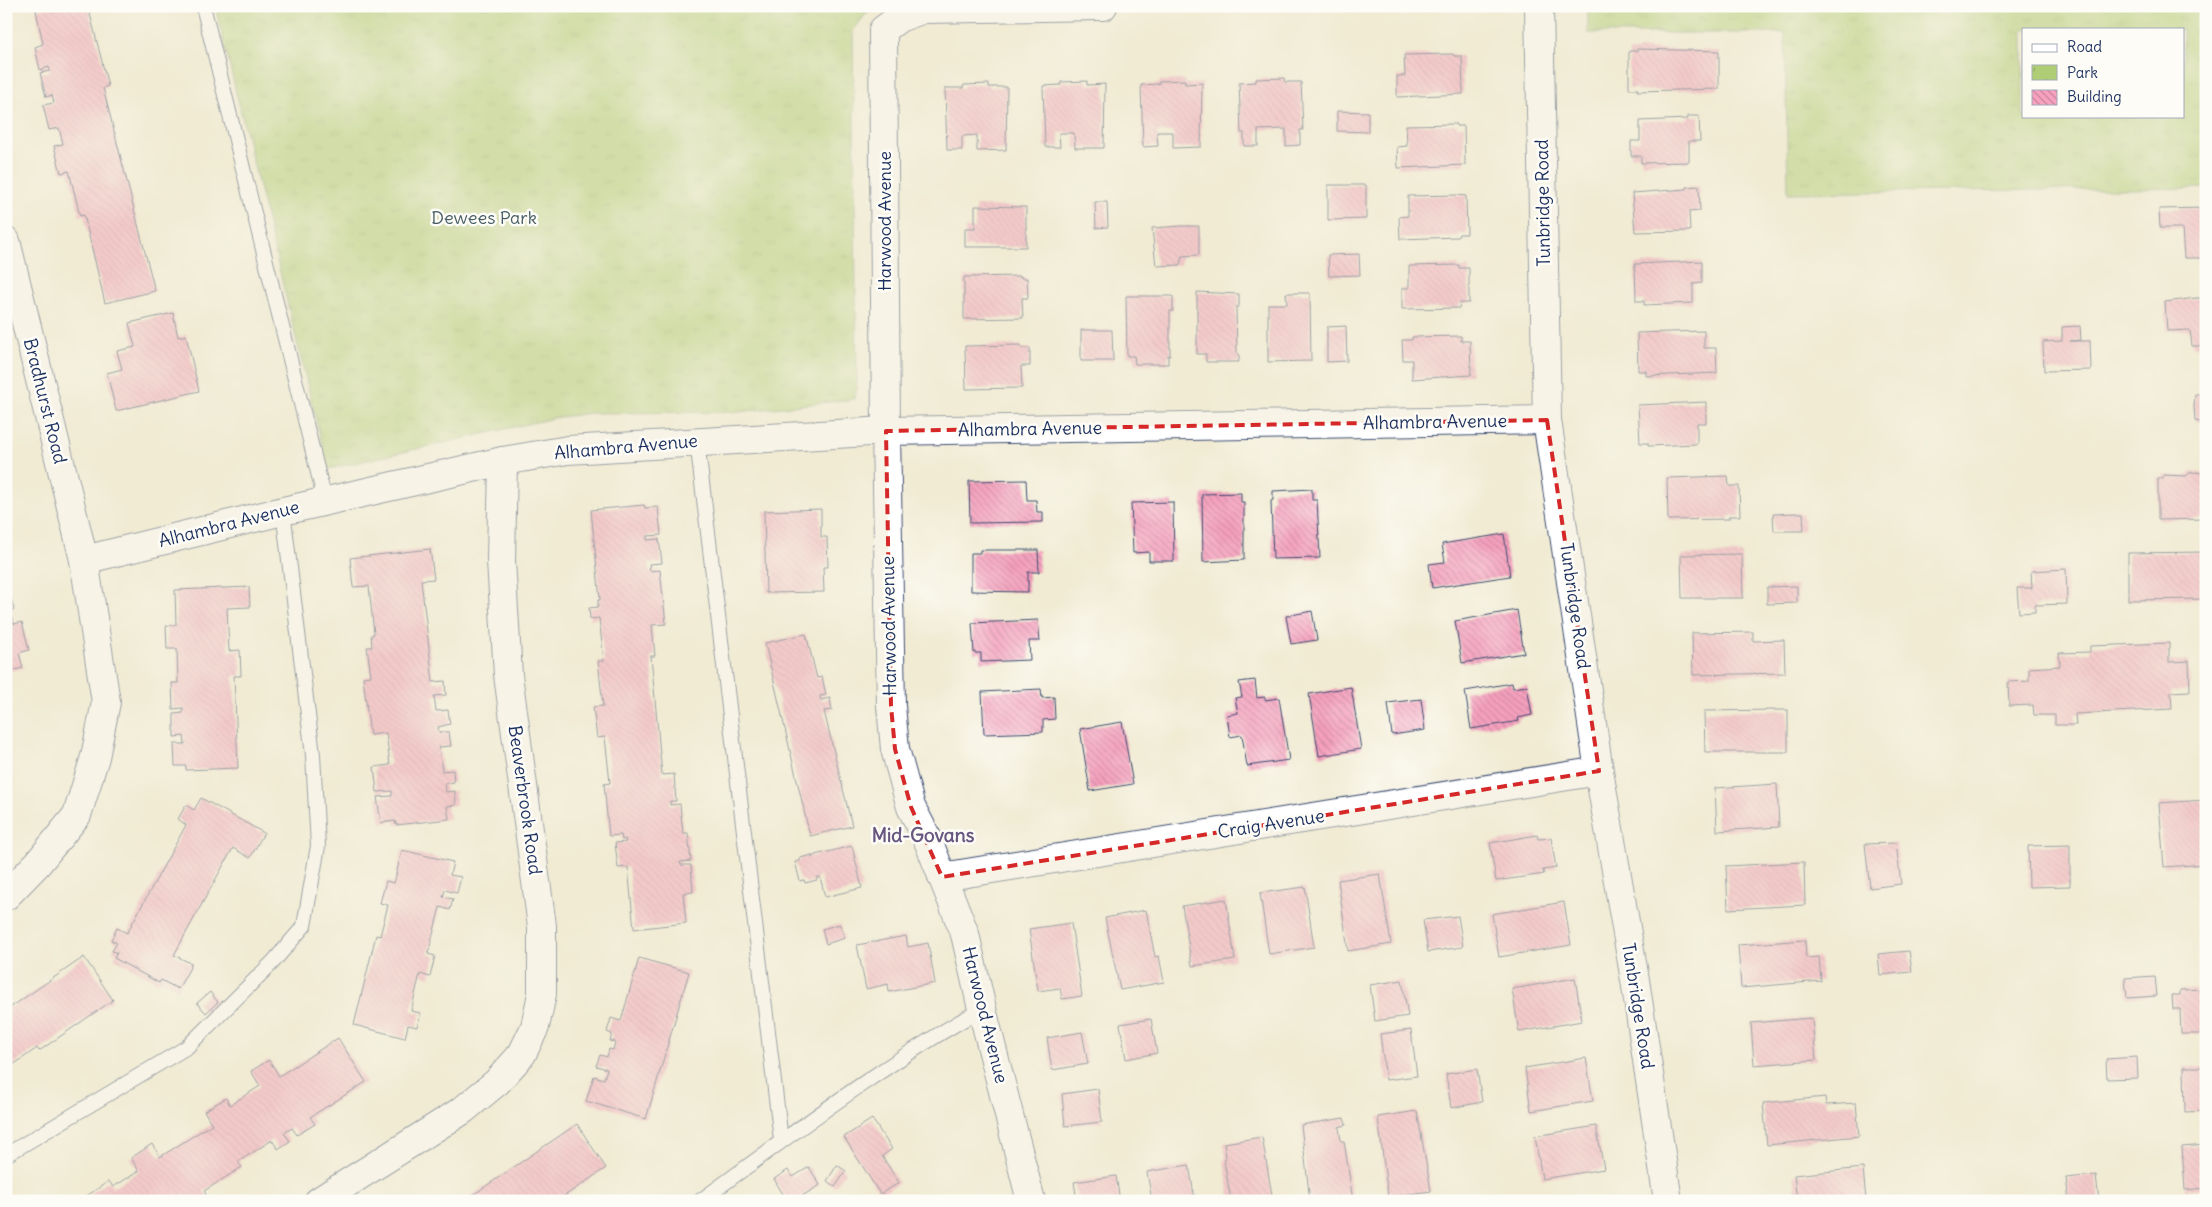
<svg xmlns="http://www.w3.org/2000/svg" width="2212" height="1207" font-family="Delius,sans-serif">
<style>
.park{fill:url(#park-tufts);stroke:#647e69;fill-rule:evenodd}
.building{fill:url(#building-back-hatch)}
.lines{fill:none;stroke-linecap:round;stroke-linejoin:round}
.service-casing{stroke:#3b4b70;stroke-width:16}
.minor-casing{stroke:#3b4b70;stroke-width:30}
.service{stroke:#fff;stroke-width:14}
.minor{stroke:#fff;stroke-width:28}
.marked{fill:none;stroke:#d62828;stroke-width:4;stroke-dasharray:10 6;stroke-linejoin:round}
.labels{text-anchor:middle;stroke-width:5;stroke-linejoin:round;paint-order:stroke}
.street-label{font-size:18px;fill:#1b2f5e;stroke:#fdfcf7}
.park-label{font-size:18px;fill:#475e65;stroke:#fdfcf7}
.neighbourhood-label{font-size:19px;font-weight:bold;fill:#685780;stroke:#fdfcf7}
</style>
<defs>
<pattern id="park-tufts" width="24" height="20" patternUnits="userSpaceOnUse" patternTransform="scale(1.25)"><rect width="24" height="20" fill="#aecd74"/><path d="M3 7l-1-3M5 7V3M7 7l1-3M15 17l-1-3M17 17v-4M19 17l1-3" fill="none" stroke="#95b067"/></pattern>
<pattern id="building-back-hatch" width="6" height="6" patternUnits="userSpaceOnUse" patternTransform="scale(1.25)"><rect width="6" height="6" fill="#f7a1be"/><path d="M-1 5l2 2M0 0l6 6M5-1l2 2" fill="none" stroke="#c7849e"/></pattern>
</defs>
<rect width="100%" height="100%" fill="#fdfcf7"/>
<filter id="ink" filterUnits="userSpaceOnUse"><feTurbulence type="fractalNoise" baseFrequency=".02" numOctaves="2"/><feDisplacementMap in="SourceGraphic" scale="10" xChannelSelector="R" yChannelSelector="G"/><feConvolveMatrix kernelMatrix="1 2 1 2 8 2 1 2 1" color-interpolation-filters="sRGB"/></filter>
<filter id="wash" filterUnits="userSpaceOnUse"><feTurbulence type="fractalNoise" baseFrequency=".0096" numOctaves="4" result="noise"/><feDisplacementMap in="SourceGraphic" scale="20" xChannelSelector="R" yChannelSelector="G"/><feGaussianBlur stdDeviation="1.12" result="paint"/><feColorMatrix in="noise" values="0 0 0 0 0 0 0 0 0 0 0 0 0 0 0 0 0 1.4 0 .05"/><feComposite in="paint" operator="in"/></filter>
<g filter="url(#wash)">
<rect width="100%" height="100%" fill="#f1ebd3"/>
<g class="park">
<path d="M215,6H872L853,31L857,389L854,399L738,412L591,413L554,418L328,469Z"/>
<path d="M1588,6H2206V188L1788,193L1785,33H1588ZM2023,29H2183V116H2023Z"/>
</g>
<g id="blocks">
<g class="building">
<path d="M54,6H88L108,86L103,88L155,291L105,303L84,215L80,216L69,171L61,173L54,146L63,144L59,128L49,130L43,105L54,103L52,95L46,97L40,73L50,71L49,67L40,70L35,47L43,44L36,10Z"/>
<path d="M1637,49L1719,51V89L1637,91L1638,89H1629V51H1637Z"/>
<path d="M1453,54L1454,56H1462L1463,94L1397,97V76H1405L1404,55Z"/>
<path d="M1284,78L1285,82H1301L1303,130H1300V145L1286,146V129L1258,130V146H1244V133H1241L1239,83L1256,82V79Z"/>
<path d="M1185,80V84L1202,83L1201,147L1173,148V132H1157L1158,146L1143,147L1141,85L1159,84V81Z"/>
<path d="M1087,81V85L1105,84L1104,148H1075L1074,133H1059L1060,147H1045L1043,86L1061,85V82Z"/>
<path d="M989,84V87H1007L1006,150L977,151V135L962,136V150H947L945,88H963L964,85Z"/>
<path d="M1337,111L1368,112V132L1337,131Z"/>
<path d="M1688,116H1699L1700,141H1689V162L1641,163V156H1631V141H1640V121L1688,119Z"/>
<path d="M1457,124L1456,126H1464L1465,165L1398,168L1397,147L1407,146L1406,125Z"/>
<path d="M1328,185H1366V219L1328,220Z"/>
<path d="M1699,186L1700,211L1689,212L1690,231L1635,232L1632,193L1687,189V187Z"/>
<path d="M1457,195L1466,196L1467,234H1459L1458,237L1400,239L1399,217L1408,216V196Z"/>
<path d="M1095,202H1107L1108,227L1096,228Z"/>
<path d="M975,206L1026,207V247H965V228H975Z"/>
<path d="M2206,208V258H2184L2182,228H2160L2159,209Z"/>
<path d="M1182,226H1199V255L1182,256L1180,265L1156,266L1152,228Z"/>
<path d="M1359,254L1360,275L1329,276L1328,255Z"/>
<path d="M1702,261V283L1693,284V303L1644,305V301H1636L1635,264Z"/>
<path d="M1459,265V268H1469V303H1460L1459,308L1402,309V288H1409V266Z"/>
<path d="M1021,276V278H1027L1028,298H1022L1023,318L964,319V277Z"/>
<path d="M1197,292L1239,294V307H1236L1237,354H1239V362H1206V354H1197Z"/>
<path d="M1286,293H1310L1311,361L1268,362V304H1287Z"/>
<path d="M1126,296H1173V311H1170V356L1168,355V364H1135L1134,356H1127Z"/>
<path d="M2196,298H2206V346H2192L2190,330L2167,331L2165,302Z"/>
<path d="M173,313L178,337L186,335L199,391L116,411L107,373L122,369L117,351L135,347L129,323Z"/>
<path d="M1346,326L1347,361L1327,362V327Z"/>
<path d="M2080,326L2081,340L2070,341H2090L2091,370L2044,371L2043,342L2062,341V327Z"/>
<path d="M1081,330H1112L1113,361H1081Z"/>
<path d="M1704,331V348H1716L1717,373L1646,376V371H1638L1637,333Z"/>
<path d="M1461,336V341H1470L1471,375L1412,379V360H1403L1402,340H1412V337Z"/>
<path d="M1021,345V348H1030V366H1021L1022,388L966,389L965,346Z"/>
<path d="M2202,375H2206V423L2195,421L2194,407L2195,394H2201Z"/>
<path d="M1706,402V423H1697V444L1648,446V443H1640L1638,405Z"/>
<path d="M2191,472L2206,473V519L2158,520V478H2163V475L2186,476Z"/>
<path d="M1728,476L1729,486H1739L1740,516H1729V519L1668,520L1667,478Z"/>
<path d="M1026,480L1027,500H1036L1037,512H1043V522L970,523L969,481Z"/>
<path d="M1312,489V500H1317L1320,558L1273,559L1271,501L1273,500V491Z"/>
<path d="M1241,493V502H1244V560L1203,562L1202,494Z"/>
<path d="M1173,502L1174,561H1149V552L1133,553L1131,503Z"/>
<path d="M644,505L645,508L658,507L661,535L647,536V540L659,539L662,563L649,564L650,571L660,570L666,624L652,625L655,656H651L662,775L674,774L676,801H670V805L680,804L683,833H688L691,861L680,862L681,865H691L693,892L683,893L686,923L634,929L628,867L618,868L615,843L626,842L625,839L622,840L621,835L609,836L604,784L610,783L605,737L597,738L593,707L603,706L598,661H604L599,618L590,619L589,608L598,607V600H600L591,510Z"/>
<path d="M821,509V537H827L828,567H823L824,592L766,593L764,511Z"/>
<path d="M1795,513H1803L1804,531H1774L1773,514Z"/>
<path d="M1504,534L1510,576L1432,588L1429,564L1445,562L1442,544Z"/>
<path d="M430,549L434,579L421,580L433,682L445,681L446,695L434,696L436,711L448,710L450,724L438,727L439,732H449L451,746L439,747L442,771L453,770L454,782L445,784L446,792L455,791L456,805L447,806L449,819L396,825L395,821L381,823L377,797L392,796V791L377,792L374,767L390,765L386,733L370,735L363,677L371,676L367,647H372L371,635L374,634L369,586L353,587L350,558Z"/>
<path d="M980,550H1038L1039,572H1028V592L971,591V553H980Z"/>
<path d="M2206,552V599L2128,600V553Z"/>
<path d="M1742,554L1743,598H1682L1681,555Z"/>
<path d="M2066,569L2067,604L2035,605V612L2019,613L2017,588H2032L2031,571Z"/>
<path d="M6,582L14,609L10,611L14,624L22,622L29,650L19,653L23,668L6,672Z"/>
<path d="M1797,586V603L1767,604V587Z"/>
<path d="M249,587L250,607L227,608L229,651L240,650L241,676H234L238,768L186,770V766H175L174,744H185L184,736L174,737V714L183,713V708L173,709L172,683H178L177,649H167L166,626L176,625L175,590Z"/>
<path d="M1517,610L1524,653L1462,663L1455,621Z"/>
<path d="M1312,611L1317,640L1291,644L1286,616Z"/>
<path d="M1038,620L1040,641H1029L1030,660L981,662V653H974L972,623Z"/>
<path d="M1753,632V641L1784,640L1785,673L1693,675L1692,633Z"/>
<path d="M806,634L817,678L822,677L826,695L820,696L821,700L830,698L832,710L824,711L852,826L810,836L765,643Z"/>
<path d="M2169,643V662L2189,661L2190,691L2171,692L2172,709L2075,714L2076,725H2055V715H2034L2033,705L2009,706L2008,682L2029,681V668L2060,666L2059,653L2090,652V646Z"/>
<path d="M1255,680L1257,698L1265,697V700L1279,698L1289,760L1247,766L1242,735L1230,737L1227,715L1238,713L1235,698L1242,697L1239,682Z"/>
<path d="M1512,683L1513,688L1527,686L1532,715L1518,718L1519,721L1471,729L1465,691Z"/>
<path d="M1351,687L1361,749L1319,756L1309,694Z"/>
<path d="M1041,689L1042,698L1054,697L1055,719L1043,720V732L984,734L982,692Z"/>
<path d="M1421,699L1425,730L1392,735L1388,703Z"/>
<path d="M1777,710H1788V752H1705L1704,711Z"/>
<path d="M1122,722L1133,784L1090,791L1080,729Z"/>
<path d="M1777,784L1779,827L1717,831L1715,788Z"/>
<path d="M201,798L264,833L250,858L233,848L203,902L174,955L192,964L178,989L161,980L159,983L114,958L117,953L112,951L117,943L111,940L117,928L127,933L186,825L178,819L186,805L194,810Z"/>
<path d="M2206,800V864L2164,867L2159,803Z"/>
<path d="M1537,835L1538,839L1551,838L1556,868L1543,870L1544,874L1496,881L1490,843Z"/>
<path d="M1896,843L1901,884L1870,888L1865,844Z"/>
<path d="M2070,845V886L2029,887L2028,846Z"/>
<path d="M852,846L862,888L825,897L820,877H817V880L805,883L804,880L800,881L795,862L800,861V858L812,855V858L815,855Z"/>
<path d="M402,850L453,862L450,875L461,877L457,893L445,890L443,897L453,899L450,910L440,907L428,954L435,956L430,977L420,974L411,1011L421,1013L417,1027L408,1025L405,1038L354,1025L376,935L380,936L388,905L380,903L386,881L394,883Z"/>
<path d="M1804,862L1805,905L1728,909L1726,866Z"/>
<path d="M1380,874L1391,944L1348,951L1338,880Z"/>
<path d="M1305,887L1314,947L1269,954L1260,893Z"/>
<path d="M1226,899L1235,960L1192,966L1182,906Z"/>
<path d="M1564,902L1571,945L1499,957L1492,914Z"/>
<path d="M1146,910L1155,957L1159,956L1164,982L1120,990L1105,918Z"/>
<path d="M1458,916L1463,947L1428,952L1423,920Z"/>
<path d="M1071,923L1082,996L1062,999L1060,988L1038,991L1029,929Z"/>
<path d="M840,924L845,938L826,944L822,929Z"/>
<path d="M906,936L908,947L928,943L935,983L889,992L888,984L866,989L857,945Z"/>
<path d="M1805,940L1806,958L1819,957L1821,981L1741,988L1738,945Z"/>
<path d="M1909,951L1912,972L1880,975L1878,954Z"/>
<path d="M84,957L113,1000L39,1051L37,1048L6,1070V1007L9,1005L11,1007Z"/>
<path d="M639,958L689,972L646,1119L586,1101L594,1076L604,1079L607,1069L596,1066L600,1055L607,1057L609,1049L613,1050L615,1042L610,1041L612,1034L607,1032L611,1018L621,1021Z"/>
<path d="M2155,976L2157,996L2127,998L2125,978Z"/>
<path d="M1575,978L1582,1021L1519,1032L1512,989Z"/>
<path d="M1402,980L1408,1016L1375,1021L1370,985Z"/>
<path d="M2206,989V1034H2181L2180,1009H2173L2172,995H2180V990Z"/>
<path d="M210,992L218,1002L206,1013L197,1003Z"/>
<path d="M1812,1018L1816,1060L1754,1065L1751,1023Z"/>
<path d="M1151,1019L1157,1053L1126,1059L1120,1024Z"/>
<path d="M1411,1030L1417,1076L1386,1080L1380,1034Z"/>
<path d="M1082,1032L1088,1064L1052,1070L1047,1038Z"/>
<path d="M338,1038L366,1082L310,1117L315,1124L297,1135L292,1128L284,1133L290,1141L278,1149L272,1140L238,1162L242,1167L204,1191L208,1198L203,1201H79L109,1181L113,1187L139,1171L131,1158L152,1144L160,1157L212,1124L204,1111L226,1098L230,1105L260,1086L251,1071L269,1060L279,1076Z"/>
<path d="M2137,1057L2138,1078L2107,1079L2106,1059Z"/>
<path d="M1586,1058L1593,1101L1531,1111L1525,1068Z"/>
<path d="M2184,1067H2206V1111L2185,1112Z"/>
<path d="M1477,1069L1482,1102L1451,1108L1446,1074Z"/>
<path d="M1098,1089L1102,1122L1065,1126L1062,1094Z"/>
<path d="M1825,1097L1826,1105L1856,1103L1859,1136L1767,1145L1763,1103Z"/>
<path d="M1417,1111L1431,1191L1388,1197L1378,1117Z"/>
<path d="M1344,1118L1346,1125L1339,1127L1341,1141H1344L1353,1201H1310L1301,1125Z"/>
<path d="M872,1119L892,1149L882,1156L899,1183L880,1194L844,1137Z"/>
<path d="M577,1124L606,1168L557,1201H464Z"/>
<path d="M1596,1126L1604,1169L1542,1179L1535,1136Z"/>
<path d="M1262,1137L1273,1201H1231L1224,1160L1226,1159L1224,1143Z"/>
<path d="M2206,1145V1188L2185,1190L2182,1147Z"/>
<path d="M837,1165L846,1171L835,1187L827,1181Z"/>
<path d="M1189,1165L1195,1201H1152L1147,1172Z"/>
<path d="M809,1167L820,1185L794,1201H787L774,1179L788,1170L793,1177Z"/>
<path d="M1863,1168L1866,1201H1797L1794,1175Z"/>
<path d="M2096,1175L2099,1201H2069L2066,1178Z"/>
<path d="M1116,1176L1120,1201H1077L1074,1182Z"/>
</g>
</g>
</g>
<g filter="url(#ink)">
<use href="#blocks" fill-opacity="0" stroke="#3b4b70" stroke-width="1"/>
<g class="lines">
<defs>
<g id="service">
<path d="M203,6L325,501"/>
<path d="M697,441L781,1140"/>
<path d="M6,1155L187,1047L273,962L304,926L318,846L313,755L283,511"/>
<path d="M700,1201C792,1134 882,1065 982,1009"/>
</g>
<g id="minor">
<path d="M1539,6L1547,420L1599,771L1635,980L1668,1201"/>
<path d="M6,241L84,560L106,702L95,757L77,815L38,863L6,896"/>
<path d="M84,560L283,511L503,461L568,450L886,431L1547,420"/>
<path d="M942,877L1599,771"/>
<path d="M319,1201L463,1110L497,1082L522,1054L535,1027L542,994V926L508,675L501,561L503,461"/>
<path d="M1031,1201L982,1009L965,934L927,838L911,807L895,749L891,706L886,431L883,30L899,18L924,9L1103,6"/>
</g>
</defs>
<use href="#service" class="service-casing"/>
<use href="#minor" class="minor-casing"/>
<use href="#service" class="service"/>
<use href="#minor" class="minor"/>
</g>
</g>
<path d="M0 0H2212V1207H0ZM1547,420L1599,771L942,877L911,807L895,749L891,706L886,431Z" fill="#f1ebd3" fill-opacity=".55" fill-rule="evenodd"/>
<path class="marked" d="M1547,420L1599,771L942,877L911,807L895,749L891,706L886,431Z"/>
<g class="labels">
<g class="street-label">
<text transform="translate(1543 203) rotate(-91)" y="6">Tunbridge Road</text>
<text transform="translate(885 221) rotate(-90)" y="6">Harwood Avenue</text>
<text transform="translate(45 401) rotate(76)" y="6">Bradhurst Road</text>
<text transform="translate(1435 422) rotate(-1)" y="6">Alhambra Avenue</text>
<text transform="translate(1030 429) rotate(-1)" y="6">Alhambra Avenue</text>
<text transform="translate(626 447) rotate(-5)" y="6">Alhambra Avenue</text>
<text transform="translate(229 524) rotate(-14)" y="6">Alhambra Avenue</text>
<text transform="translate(1575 606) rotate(82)" y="6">Tunbridge Road</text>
<text transform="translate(889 626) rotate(-91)" y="6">Harwood Avenue</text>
<text transform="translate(525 800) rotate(82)" y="6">Beaverbrook Road</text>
<text transform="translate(1271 824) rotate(-9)" y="6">Craig Avenue</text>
<text transform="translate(1638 1006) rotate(81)" y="6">Tunbridge Road</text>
<text transform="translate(985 1015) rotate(76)" y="6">Harwood Avenue</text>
</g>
<g class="park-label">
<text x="484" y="224">Dewees Park</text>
</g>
<g class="neighbourhood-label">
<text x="923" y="842">Mid-Govans</text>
</g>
</g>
<rect width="2212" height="1207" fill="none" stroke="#fdfcf7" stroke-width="25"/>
<rect x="2022" y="28" width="162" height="90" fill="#fdfcf7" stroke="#a3aaba"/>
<rect x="2032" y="44" width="25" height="8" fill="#ffffff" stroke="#a3aaba"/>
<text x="2067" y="52" font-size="15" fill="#1b2f5e">Road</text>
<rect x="2032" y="65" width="25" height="15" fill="url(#park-tufts)" stroke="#a3aaba"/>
<text x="2067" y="78" font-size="15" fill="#1b2f5e">Park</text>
<rect x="2032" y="90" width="25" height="15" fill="url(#building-back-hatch)" stroke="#a3aaba"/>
<text x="2067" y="102" font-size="15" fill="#1b2f5e">Building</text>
</svg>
